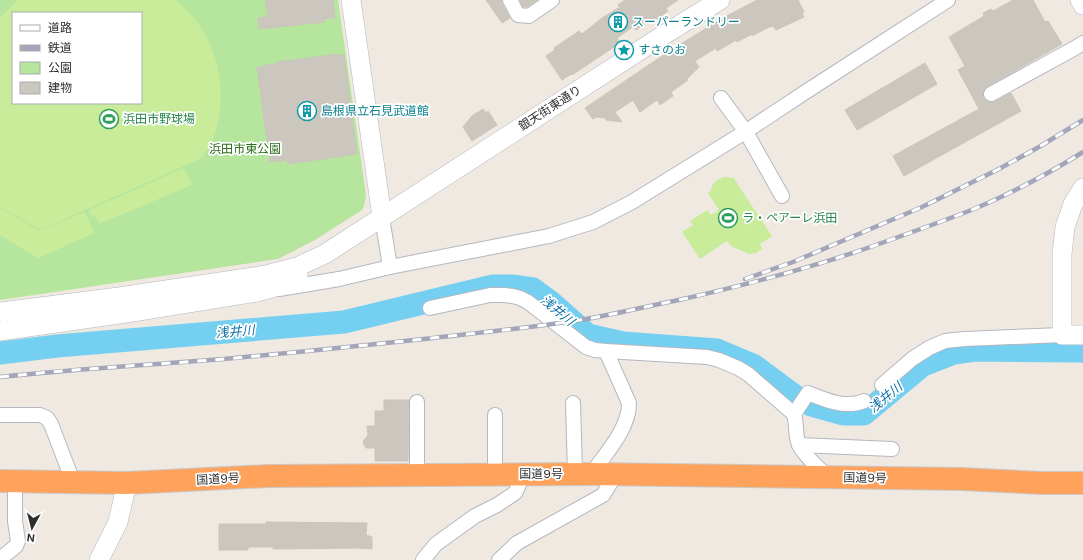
<svg xmlns="http://www.w3.org/2000/svg" width="1083" height="560" font-family="'DM Sans','Noto Sans JP',sans-serif">
<style>
.green{fill:#b6e59e;fill-rule:evenodd}
.pitch{fill:#c9ec9a;fill-rule:evenodd}
.water{fill:#75cff0}
.lines{fill:none;stroke-linecap:round;stroke-linejoin:round}
.river{stroke:#75cff0;stroke-width:23}
.building{fill:#cbc7bf;stroke:#cbc5ba}
.street-casing{stroke:#b4b7c1;stroke-width:16}
.secondary-casing{stroke:#b4b7c1;stroke-width:20}
.highway-casing{stroke:#c9c9c9;stroke-width:24}
.street{stroke:#fff;stroke-width:14}
.secondary{stroke:#fff;stroke-width:19}
.highway{stroke:#ffa35c;stroke-width:22}
.rail-casing{stroke:#a3a6b8;stroke-width:4.5}
.rail{stroke:#fff;stroke-width:3;stroke-dasharray:9;stroke-linecap:butt}
.labels{text-anchor:middle;stroke-width:3.5;stroke-linejoin:round;paint-order:stroke}
.culture-label{font-size:12px;fill:#0d838f;stroke:#fff;text-anchor:start}
.street-label{font-size:12px;fill:#2e2e2e;stroke:#fff}
.leisure-label{font-size:12px;fill:#27864d;stroke:#fff;text-anchor:start}
.park-label{font-size:12px;fill:#2c6e1b;stroke:#fff}
.water-label{font-size:13px;font-style:italic;fill:#0d6fa3;stroke:#fff}
</style>
<rect width="100%" height="100%" fill="#efe9e1"/>
<path class="green" d="M0,0H338L366,195L364,206L362,210L315,240L278,259L0,300ZM13,13H141V103H13Z"/>
<g class="pitch">
<path d="M18,0H175C180,4 185,8 189,12C221,47 229,98 212,142C209,147 205,152 202,158L40,230L1,207L0,201L1,208L39,231L85,212L94,233L38,258L0,235V18ZM13,13H141V103H13Z"/>
<path d="M184,168L192,185L99,224L95,215L91,217L89,210Z"/>
<path d="M725,177L731,178L733,177L772,236L760,244L762,249L756,253L749,254L731,246L727,241L700,259L682,232L693,225L690,221L707,210L711,215L719,210L708,193C712,190 711,188 713,184C716,180 720,178 725,177Z"/>
</g>
<path class="water" d="M989,342H1083V357L989,358Z"/>
<g class="lines">
<path class="river" d="M0,353L57,346L344,322L493,286H512L533,289L552,303L588,335L623,343L717,350L753,365L795,396L811,405L843,414H864L923,365L954,353L975,350L1083,351"/>
</g>
<g class="building">
<path d="M265,0H333L335,18L324,19L325,22L259,29L258,18L268,17Z"/>
<path d="M486,0H502V4L510,18L502,23Z"/>
<path d="M520,0H537L527,7H523Z"/>
<path d="M625,0H678L666,8L668,11L652,22L651,19L636,30L634,26L617,38L620,43L572,75L571,74L562,80L546,56L555,50L554,48L579,31L582,34L602,18L620,7L618,5Z"/>
<path d="M757,0H798L804,12L802,13L804,17L776,30L773,26L770,27H769L752,36V34L737,42L736,40L717,51L716,48L695,61L699,67L687,79L688,80L671,92L673,96L660,105L657,100L640,112L633,100L615,112L622,122L606,120L605,118L596,117L593,119L585,108L668,52L721,19Z"/>
<path d="M1013,0H1033L1045,22L1048,21L1062,44L987,87L984,90L983,94V98L986,101L990,102L995,101L1011,93L1021,111L904,176L893,156L979,109L958,70L965,66L949,37L984,16L983,13L991,9L993,11Z"/>
<path d="M340,54L341,56L344,55L357,154L288,164L287,160L270,162L257,67H264V65L277,64V62Z"/>
<path d="M925,63L937,84L857,130L845,110Z"/>
<path d="M483,109L486,113L488,111L497,125L472,141L463,127L472,116Z"/>
<path d="M384,400H409L408,461H375V448H366L363,443L364,440L368,435L367,426H375V411H384Z"/>
<path d="M266,522L367,523L366,535L372,537V549L358,548L273,549V547H248V550H219V524H266Z"/>
</g>
<g class="lines">
<defs>
<g id="street">
<path d="M510,0L518,15L529,16L552,0"/>
<path d="M991,94L1075,48L1083,43"/>
<path d="M721,98L746,132L782,196"/>
<path d="M382,217L390,267"/>
<path d="M279,289L339,279L390,267L549,236L593,222L632,202L745,132L807,91L948,0"/>
<path d="M430,308L490,295H504L513,296L520,298L528,302L586,347L595,350L606,351L707,357L719,360L738,368L748,374L794,414C797,423 795,433 798,442C801,453 820,469 828,477"/>
<path d="M882,385L912,359L929,348L945,341L964,339L1062,335"/>
<path d="M573,403L575,474"/>
<path d="M794,414L808,393C825,400 846,409 864,401"/>
<path d="M0,415H40L47,418L51,424L69,471V482"/>
<path d="M495,415V474"/>
<path d="M799,445L892,449"/>
<path d="M591,474C605,455 630,427 629,403L606,351"/>
<path d="M417,475V402"/>
<path d="M0,559L16,546L18,541L15,521V481"/>
<path d="M423,560L436,544L475,516L497,505L515,493L524,474"/>
<path d="M499,560L517,543L603,495L616,474"/>
</g>
<g id="secondary">
<path d="M351,0L382,217"/>
<path d="M1080,0L1083,5"/>
<path d="M1083,188L1073,204L1065,227L1062,254V335H1083"/>
<path d="M0,312L119,297L266,275L297,267L325,254L662,36L720,0"/>
<path d="M0,331L126,313L257,292L275,287L298,275"/>
<path d="M99,560L118,522L127,483"/>
</g>
<path id="highway" d="M0,481L127,483L268,476L591,474L961,479L1041,483H1083"/>
</defs>
<use href="#street" class="street-casing"/>
<use href="#secondary" class="secondary-casing"/>
<use href="#highway" class="highway-casing"/>
<use href="#street" class="street"/>
<use href="#secondary" class="secondary"/>
<use href="#highway" class="highway"/>
<defs>
<g id="rail">
<path d="M745,279L793,262L922,207L997,170L1039,147L1083,120"/>
<path d="M0,377C74,369 149,365 224,359C291,353 358,346 424,339C476,333 529,328 580,320C612,315 643,307 674,301C747,285 819,266 890,240C918,230 946,220 974,209C1012,193 1048,174 1083,152"/>
</g>
</defs>
<use href="#rail" class="rail-casing"/>
<use href="#rail" class="rail"/>
</g>
<defs>
<symbol id="building-ring" viewBox="-11 -11 22 22"><circle r="9.5" fill="#fff" stroke="#0f9aa8" stroke-width="1.5"/><path d="M-4-6H4V6H1V3H-1V6H-4ZM-2.5-4.3h1.7v1.8h-1.7ZM.8-4.3h1.7v1.8H.8ZM-2.5-1h1.7V.8h-1.7ZM.8-1h1.7V.8H.8Z" fill="#0f9aa8"/></symbol>
<symbol id="sight-ring" viewBox="-11 -11 22 22"><circle r="9.5" fill="#fff" stroke="#0f9aa8" stroke-width="1.5"/><path d="M0-6L1.8-2.2L6-1.7L2.9 1.2L3.7 5.4L0 3.3L-3.7 5.4L-2.9 1.2L-6-1.7L-1.8-2.2Z" fill="#0f9aa8"/></symbol>
<symbol id="stadium-ring" viewBox="-11 -11 22 22"><circle r="9.5" fill="#fff" stroke="#2e9e5b" stroke-width="1.5"/><path d="M0-5a6.5 5 0 1 0 0 10a6.5 5 0 1 0 0-10ZM-3.5-1.8h7v3.6h-7Z" fill="#2e9e5b"/></symbol>
</defs>
<g fill-rule="evenodd">
<use href="#building-ring" x="607" y="11" width="22" height="22"/>
<use href="#sight-ring" x="613" y="39" width="22" height="22"/>
<use href="#building-ring" x="296" y="100" width="22" height="22"/>
<use href="#stadium-ring" x="98" y="108" width="22" height="22"/>
<use href="#stadium-ring" x="717" y="207" width="22" height="22"/>
</g>
<g class="labels">
<g class="culture-label">
<text x="632" y="26">スーパーランドリー</text>
<text x="638" y="54">すさのお</text>
<text x="321" y="115">島根県立石見武道館</text>
</g>
<g class="street-label">
<text transform="translate(550 108) rotate(-33)" y="4">銀天街東通り</text>
<text x="541" y="478">国道9号</text>
<text transform="translate(865 478) rotate(1)" y="4">国道9号</text>
<text transform="translate(218 479) rotate(-3)" y="4">国道9号</text>
</g>
<g class="leisure-label">
<text x="123" y="123">浜田市野球場</text>
<text x="742" y="222">ラ・ペアーレ浜田</text>
</g>
<g class="park-label">
<text x="245" y="153">浜田市東公園</text>
</g>
<g class="water-label">
<text transform="translate(558 310) rotate(40)" y="5">浅井川</text>
<text transform="translate(235 331) rotate(-5)" y="5">浅井川</text>
<text transform="translate(885 397) rotate(-40)" y="5">浅井川</text>
</g>
</g>
<rect x="12" y="12" width="130" height="92" fill="#ffffff" stroke="#ababab"/>
<rect x="20" y="25" width="20" height="6" fill="#ffffff" stroke="#ababab"/>
<text x="48" y="32" font-size="12" fill="#2e2e2e">道路</text>
<rect x="20" y="45" width="20" height="6" fill="#a3a6b8" stroke="#ababab"/>
<text x="48" y="52" font-size="12" fill="#2e2e2e">鉄道</text>
<rect x="20" y="62" width="20" height="12" fill="#b6e59e" stroke="#ababab"/>
<text x="48" y="72" font-size="12" fill="#2e2e2e">公園</text>
<rect x="20" y="82" width="20" height="12" fill="#cbc7bf" stroke="#ababab"/>
<text x="48" y="92" font-size="12" fill="#2e2e2e">建物</text>
<g transform="translate(32 528) rotate(187)" stroke="#ffffff" stroke-width="3" paint-order="stroke">
<path d="M0-3L7 15L0 10L-7 15Z" fill="#2e2e2e"/>
<text y="-6" font-size="11" font-weight="bold" text-anchor="middle" fill="#2e2e2e">N</text>
</g>
</svg>
